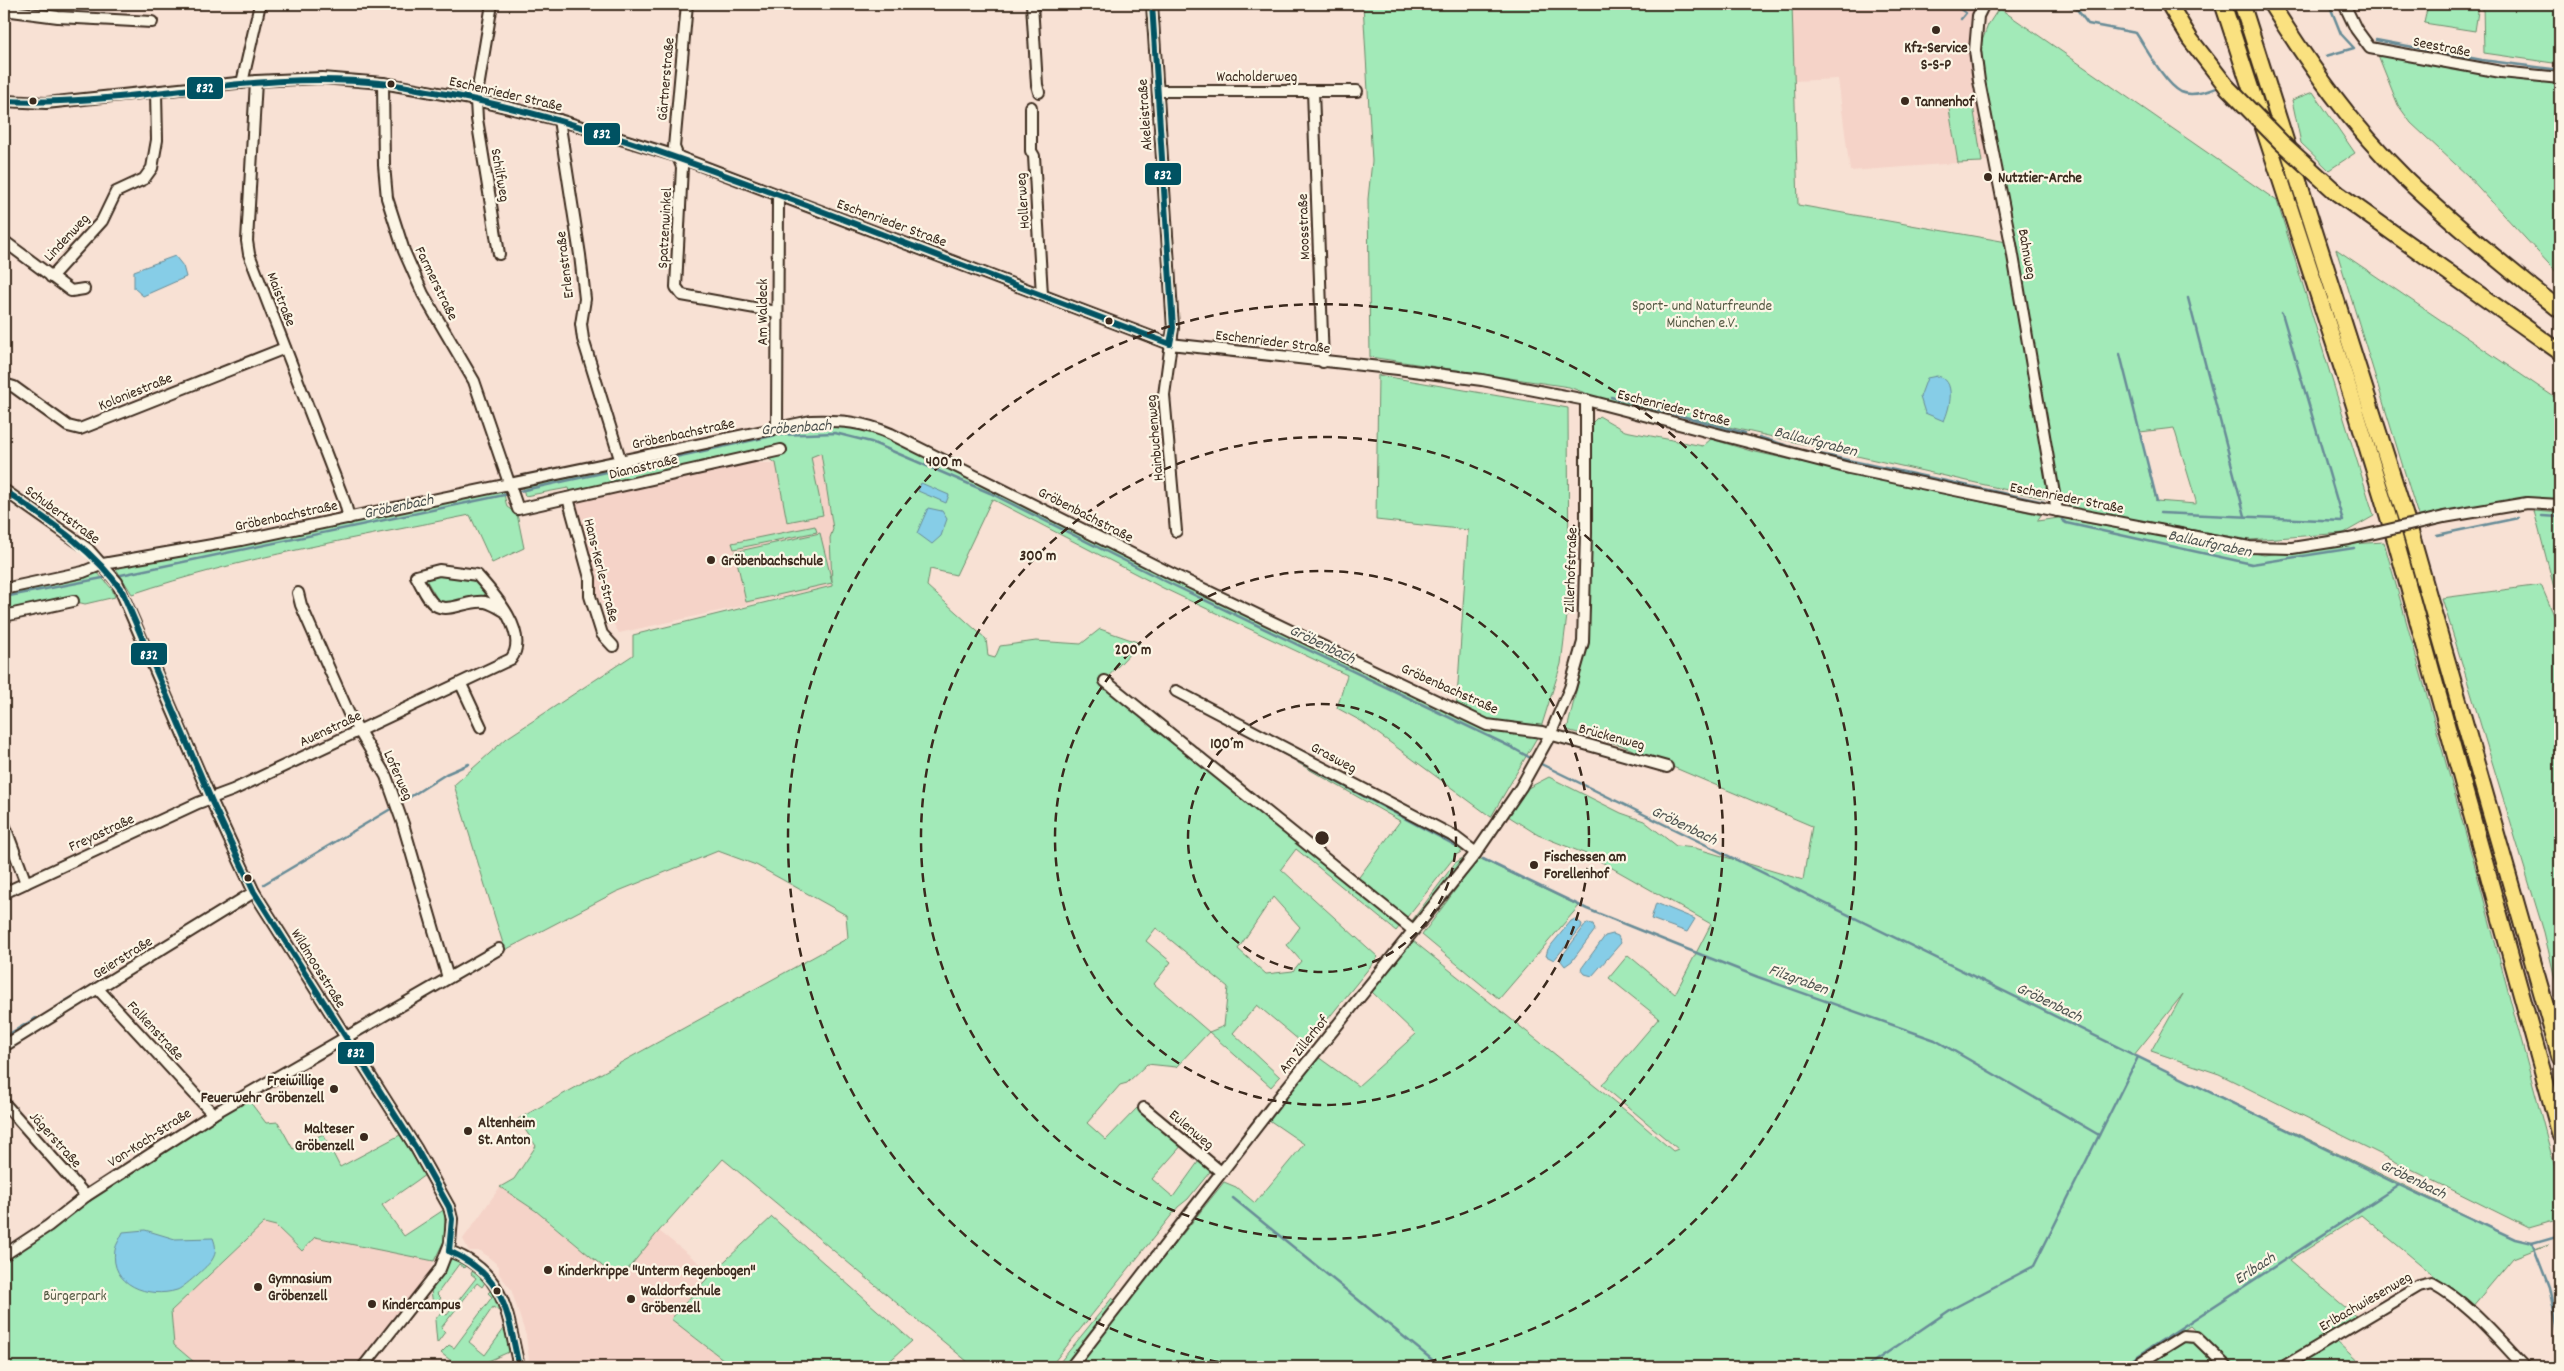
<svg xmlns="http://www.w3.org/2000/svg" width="2564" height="1371" font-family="Dekko,sans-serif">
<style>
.built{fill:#f5d3c8}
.green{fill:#a2eab8;stroke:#6e8a6b;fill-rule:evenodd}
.water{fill:#86cde7;stroke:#688c97}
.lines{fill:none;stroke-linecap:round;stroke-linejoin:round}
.stream{stroke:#688c97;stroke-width:2.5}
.minor-casing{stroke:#3b2a1e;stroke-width:14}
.highway-casing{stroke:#3b2a1e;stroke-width:19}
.minor{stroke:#fcf5e5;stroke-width:10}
.highway{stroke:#fae180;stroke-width:15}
.minor-bridge-casing{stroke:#3b2a1e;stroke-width:14;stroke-linecap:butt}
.highway-bridge-casing{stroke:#3b2a1e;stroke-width:19;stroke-linecap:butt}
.minor-bridge{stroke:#fcf5e5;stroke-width:10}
.highway-bridge{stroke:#fae180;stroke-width:15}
.bus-1-casing{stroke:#fcf5e5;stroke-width:10}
.bus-1{stroke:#005262;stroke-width:6}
.ring{fill:none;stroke:#3b2a1e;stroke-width:2.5;stroke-dasharray:9 6}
.poi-dot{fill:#3b2a1e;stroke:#fcf5e5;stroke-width:2}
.labels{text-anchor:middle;stroke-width:4.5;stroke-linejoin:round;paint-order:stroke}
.street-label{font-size:15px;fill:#3b2a1e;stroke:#fcf5e5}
.poi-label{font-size:15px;font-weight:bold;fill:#3b2a1e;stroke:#fcf5e5;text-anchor:start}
.park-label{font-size:15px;fill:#555a44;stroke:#fcf5e5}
.water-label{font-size:16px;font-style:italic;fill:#4e5350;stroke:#fcf5e5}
.centre{fill:#3b2a1e;stroke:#fcf5e5;stroke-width:2.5}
.ring-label{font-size:15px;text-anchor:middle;font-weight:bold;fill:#3b2a1e;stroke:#fcf5e5;stroke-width:4.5;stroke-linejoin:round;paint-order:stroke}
.line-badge{stroke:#fcf5e5;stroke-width:2}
.badge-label{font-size:14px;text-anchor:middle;font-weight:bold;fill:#fff}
</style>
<rect width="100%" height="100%" fill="#f8e1d4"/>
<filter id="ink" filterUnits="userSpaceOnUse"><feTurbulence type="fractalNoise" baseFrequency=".02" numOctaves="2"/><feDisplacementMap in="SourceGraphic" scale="10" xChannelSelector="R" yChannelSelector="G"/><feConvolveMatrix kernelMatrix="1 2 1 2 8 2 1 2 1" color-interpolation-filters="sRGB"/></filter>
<g filter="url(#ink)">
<g class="built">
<path d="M1792,4H1970L1982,11L1979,49L1999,160L1850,171L1838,79L1794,81Z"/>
<path d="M821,453L833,529L830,538L832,586L619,633L597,597V581L574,502L753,463H776Z"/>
<path d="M500,1187L536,1211L619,1280L659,1231L712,1273L671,1319L724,1360L718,1367H530L526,1336L511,1289L499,1274V1266L481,1251H469L463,1239Z"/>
<path d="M264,1223L276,1226L302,1251L315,1237L434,1261L429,1272L355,1367H200L174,1345L171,1311Z"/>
</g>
<g class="green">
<path d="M1363,4H1792L1798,205L2007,242L2052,494L2047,499L1596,397L1569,387L1370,357L1368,199L1372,161Z"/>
<path d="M2428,4L2479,5L2475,31L2424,23Z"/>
<path d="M2483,4H2560V64L2484,53Z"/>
<path d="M1999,8L2277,201L2374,516L2344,533L2250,540L2071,508L2061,498L1979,49L1988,25ZM2174,428L2196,501V504L2156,501L2140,432Z"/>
<path d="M2378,55L2450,69L2560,83V276L2468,176L2411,123L2398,105Z"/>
<path d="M2313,92L2355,153L2329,170L2301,143L2292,100Z"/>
<path d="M1972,99L1982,162L1958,163L1948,103Z"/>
<path d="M2336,249L2560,401V503L2420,522Z"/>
<path d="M1378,375L1568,408L1569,599L1561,664L1539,734L1491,817L1361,721L1337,708L1347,675L1163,588L992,499L956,575L930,569L927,586L986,639L988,656L995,658L1000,646L1036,641L1081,644L1100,629L1140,643L1101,684L1354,884L1400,821L1298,763L1301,760L1468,848L1456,855L1396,931L1296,849L1281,869L1378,957L1306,1046L1257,1005L1233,1033L1280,1077L1271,1087L1209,1032L1176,1067L1147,1064L1127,1083L1120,1085L1087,1123L1106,1140L1137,1108L1183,1144L1152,1179L1173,1197L1201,1158L1213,1168L1188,1199L1178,1207L1050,1367H974L723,1159L659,1231L619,1280L536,1211L500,1187L514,1179L536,1146L518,1119L848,938L846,915L756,865L718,851L616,892L505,950L454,785L507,738L633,655V635L832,586V583L746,602L735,552L820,533L832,582L830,538L833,529L821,453L811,457L823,515L787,522L776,463L757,453L570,494L568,488L525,496L522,485L823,423L868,429L1023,502L1166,578L1456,714L1468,530L1376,520ZM1273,897L1300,927L1287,945L1301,961L1293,971L1266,974L1238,949ZM1156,928L1228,987L1224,1026L1209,1032L1154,984L1171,962L1146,941Z"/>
<path d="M1599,416L1625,431L1703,446L1711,439L1751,451L2041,515L2037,521L2059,518L2264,555L2350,544L2384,542L2477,874L2560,1187V1219L2529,1228L2219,1074L2151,1051L2183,994L2134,1055L2515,1239L2532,1243L2535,1249L2549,1244L2513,1258L2472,1307L2361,1215L2290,1260L2359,1319L2279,1367H2234L2190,1326L2127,1367H1077L1224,1182L1236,1187L1255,1203L1304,1144L1269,1120L1318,1057L1358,1086L1416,1034L1372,992L1412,940L1631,1115L1673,1151L1678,1149L1602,1085L1659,1018L1609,978L1628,955L1675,994L1711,924L1591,856L1538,835L1508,816L1524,790L1549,777L1621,813L1644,821L1676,846L1695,848L1803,880L1812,826L1621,745L1567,730L1588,640L1590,425Z"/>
<path d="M503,490L507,507L517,514L524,548L492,563L470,515C357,538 242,557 132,594L115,567Z"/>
<path d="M2534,511L2560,513V607L2557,599Z"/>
<path d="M815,526L817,532L734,549L732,543Z"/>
<path d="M96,571L112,589L115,597L85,604L73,601L4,613V591Z"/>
<path d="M428,573C453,574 470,575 489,592V597C473,597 454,605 438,600L425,578Z"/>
<path d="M2541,585L2560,629V716H2553L2558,743H2560V1000L2544,932L2442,598Z"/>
<path d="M1469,854L1417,921L1411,922L1455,863Z"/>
<path d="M1479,858L1579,906L1499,999L1422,935Z"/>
<path d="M247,1098L266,1123L278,1122L293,1149L323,1134L340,1167L400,1135L425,1175L382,1205L404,1236L445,1209L444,1241L434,1261L315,1237L302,1251L276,1226L264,1223L171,1311L174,1345L200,1367H6L4,1361V1260L86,1199Z"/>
<path d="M772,1217L912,1341L883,1367H718L724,1360L671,1319L712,1273Z"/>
<path d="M457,1257L468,1262L464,1268L459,1264L437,1294L441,1298L436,1304L433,1305L431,1290L450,1258Z"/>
<path d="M473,1270L487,1279L482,1287L477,1283L441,1328L445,1332L437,1343L435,1320L441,1312L447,1315L476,1278L471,1274Z"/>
<path d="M492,1289L503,1306L499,1311L493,1307L469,1342L485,1355L509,1322L511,1351L484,1363L470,1364L454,1363L441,1353L449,1345L454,1348L492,1297L488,1293Z"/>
<path d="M1112,1298L1117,1302L1066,1367H1056Z"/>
<path d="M2336,1341L2364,1367H2293Z"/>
<path d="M2180,1342H2194L2222,1367H2141Z"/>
</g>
<g class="water">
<path d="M175,256L183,266L186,277L143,296L134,288V271Z"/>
<path d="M1937,376C1957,379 1950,408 1944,421L1925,413L1920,397L1927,378Z"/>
<path d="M921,483L949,495L946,503L918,491Z"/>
<path d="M928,508L942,511L947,519L941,536L932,544L917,533Z"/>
<path d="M1656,903L1695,919L1687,932L1651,919Z"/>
<path d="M1575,919L1582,924L1581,928L1554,960L1546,956L1548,949L1571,921Z"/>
<path d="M1587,923L1593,924L1595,930L1572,961L1565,966L1561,961L1562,956Z"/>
<path d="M1613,934L1618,936L1621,943L1592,976L1585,974L1581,969L1605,936Z"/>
<path d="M145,1230L175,1239L213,1238C216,1246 217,1252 212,1260C209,1265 182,1289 177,1290C149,1299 109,1285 115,1250C116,1244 121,1237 123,1232Z"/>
</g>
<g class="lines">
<g class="stream">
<path d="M1953,4L1966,13L1961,19"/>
<path d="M2064,4L2076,8L2088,24L2136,33C2146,48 2165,84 2181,92C2192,97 2206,92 2216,88"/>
<path d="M2376,40L2482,60L2560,70"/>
<path d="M2326,56L2354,48L2341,34L2329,4"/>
<path d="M2188,298L2245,516"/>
<path d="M2120,354L2157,501"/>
<path d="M1611,397L1745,433"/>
<path d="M1759,437L1801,450L2044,502"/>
<path d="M515,492L777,435L835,433L871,442L990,493L1167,582L1511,747L1534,760"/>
<path d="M2160,513L2343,521L2282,313"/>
<path d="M2542,516L2560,517"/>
<path d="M2062,520L2066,523L2252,564L2354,548"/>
<path d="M2437,535L2518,518"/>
<path d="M116,576L509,494"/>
<path d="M4,597L108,577"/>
<path d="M1232,726L1462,849"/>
<path d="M1539,763L2399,1185L2515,1239L2532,1243L2560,1235"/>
<path d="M399,804L446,774L469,764"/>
<path d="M1483,859L1587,909L1684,948L1758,977L1935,1040L2099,1135"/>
<path d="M264,884L394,807"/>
<path d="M89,987L135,960"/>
<path d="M62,1003L81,992"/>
<path d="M4,1037L36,1018"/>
<path d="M1233,1198L1441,1367"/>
<path d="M2532,1243L2549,1287L2560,1341"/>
<path d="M1866,1367L1950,1310L2034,1266L2138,1057"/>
<path d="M2121,1367L2399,1185"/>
</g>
<defs>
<g id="minor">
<path d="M492,4L476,100L477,119L499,254"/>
<path d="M687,4L674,147L682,167L676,287L682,295L777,312"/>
<path d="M1032,4L1037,85L1039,92"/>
<path d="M1152,4L1173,328L1164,395L1176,531"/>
<path d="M1984,4L1978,16L1975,50L1979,81L2011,244L2057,511"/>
<path d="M2344,4L2356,29L2370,48L2501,72L2560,78"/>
<path d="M4,10L58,17L152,22"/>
<path d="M256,81L247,241L249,254L345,503L349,518"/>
<path d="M242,83L260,4"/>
<path d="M383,83L384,165L387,198L404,251L423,294L474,381L518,509L781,450"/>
<path d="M1158,91H1357"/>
<path d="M1313,91L1323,362"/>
<path d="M4,101L46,103L256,81L322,78L383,83L476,100L559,120L676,156L1170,344L1398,369L1482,380L1586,400L1849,468L2032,506L2249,547L2292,548L2349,539"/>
<path d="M1031,107V151L1034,156L1042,295"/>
<path d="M559,120L580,255L585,299L581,324L583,339L621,462"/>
<path d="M4,241L71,291L84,289"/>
<path d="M51,277L102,221L116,192L144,179L152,168L157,140L156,92"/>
<path d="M4,384L14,387L68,426L80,429L285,348"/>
<path d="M777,429L778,196"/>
<path d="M4,490L88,549L117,582L213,804L254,892L416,1148L449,1207L452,1219L450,1243L440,1269L363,1367"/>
<path d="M568,498L590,578V596L602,634L613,646"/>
<path d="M2444,517L2527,503L2560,505"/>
<path d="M4,589L83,572L103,564L241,540L811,421C840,420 864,422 891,434L1172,574L1487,725L1542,732L1667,767"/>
<path d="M298,593L301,605L349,714L386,776L403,824L448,978"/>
<path d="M4,616L73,601"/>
<path d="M1105,681L1413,930"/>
<path d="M461,684L481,727"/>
<path d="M1176,691L1455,837L1476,853"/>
<path d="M4,824L26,883"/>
<path d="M4,893L198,803L233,790L511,659C530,634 494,594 477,575L439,570L416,576C421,584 427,600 435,605C449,614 469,599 485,602C493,604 499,608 506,612"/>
<path d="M98,989L213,1114"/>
<path d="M4,1046L254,892"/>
<path d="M4,1103L86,1196"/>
<path d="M1144,1108L1221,1172"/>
<path d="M449,1251C507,1272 507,1316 519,1367"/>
<path d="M4,1255L48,1226L86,1196L213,1114L499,949"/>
<path d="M1071,1367L1285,1090L1476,853L1521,787L1550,735L1570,688L1583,642L1586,533V400"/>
<path d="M2133,1367L2183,1336L2196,1337L2227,1367"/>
<path d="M2283,1367L2419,1286L2432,1283C2469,1303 2496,1337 2525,1367"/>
</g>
<g id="highway">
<path d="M2169,4L2190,39L2227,87"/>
<path d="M2223,4L2353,401L2396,542L2560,1134"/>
<path d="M2242,4L2411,534L2560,1057"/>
<path d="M2271,4C2310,66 2352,126 2405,178C2454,225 2507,268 2560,310"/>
<path d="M2337,193L2560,352"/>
</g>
</defs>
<use href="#minor" class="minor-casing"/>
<use href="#highway" class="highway-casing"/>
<use href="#minor" class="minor"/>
<use href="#highway" class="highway"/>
<defs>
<path id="minor-bridge" d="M2349,539L2444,517"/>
<path id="highway-bridge" d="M2227,87L2282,143L2337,193"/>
</defs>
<use href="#minor-bridge" class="minor-bridge-casing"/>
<use href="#highway-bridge" class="highway-bridge-casing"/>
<use href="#minor-bridge" class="minor-bridge"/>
<use href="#highway-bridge" class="highway-bridge"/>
<defs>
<g id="bus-1">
<path d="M1152,4L1173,328L1170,344"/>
<path d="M4,101C130,107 254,69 380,83C402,85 424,91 446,94C570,117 688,161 806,205C927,252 1049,298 1170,344"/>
<path d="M4,490C47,520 91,547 122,591L213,804L254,892L416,1148L449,1207L452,1219L449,1251"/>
<path d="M449,1251C506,1277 507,1311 519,1367"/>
</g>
</defs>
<use href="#bus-1" class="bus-1-casing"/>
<use href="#bus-1" class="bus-1"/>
</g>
</g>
<g class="ring">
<circle cx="1322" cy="838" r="134"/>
<circle cx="1322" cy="838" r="267"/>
<circle cx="1322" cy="838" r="401"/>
<path d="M1248 1367A534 534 0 1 1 1396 1367"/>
</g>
<g class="poi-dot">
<circle cx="1936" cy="30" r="5"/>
<circle cx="391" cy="84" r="4.5"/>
<circle cx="33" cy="101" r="4.5"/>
<circle cx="1905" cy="101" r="5"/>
<circle cx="1988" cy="177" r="5"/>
<circle cx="1109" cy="321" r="4.5"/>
<circle cx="711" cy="560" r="5"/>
<circle cx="1534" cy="865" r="5"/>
<circle cx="248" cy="878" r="4.5"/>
<circle cx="334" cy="1089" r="5"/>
<circle cx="468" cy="1131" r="5"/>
<circle cx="364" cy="1137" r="5"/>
<circle cx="548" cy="1270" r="5"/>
<circle cx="258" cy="1287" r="5"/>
<circle cx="497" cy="1291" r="4.5"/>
<circle cx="631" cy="1299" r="5"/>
<circle cx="372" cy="1304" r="5"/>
</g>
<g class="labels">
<g class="street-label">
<text transform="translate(2442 46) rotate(11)" y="5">Seestraße</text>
<text x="1257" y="81">Wacholderweg</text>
<text transform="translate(665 79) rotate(-85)" y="5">Gärtnerstraße</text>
<text transform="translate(506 93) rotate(13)" y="5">Eschenrieder Straße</text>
<text transform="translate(1144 115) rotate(-94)" y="5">Akeleistraße</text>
<text transform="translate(501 175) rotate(80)" y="5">Schilfweg</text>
<text transform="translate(1022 201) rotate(-94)" y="5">Hollerweg</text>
<text transform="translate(892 222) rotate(20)" y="5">Eschenrieder Straße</text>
<text transform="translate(1303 227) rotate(-92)" y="5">Moosstraße</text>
<text transform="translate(664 228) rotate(-87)" y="5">Spatzenwinkel</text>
<text transform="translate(66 237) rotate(-47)" y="5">Lindenweg</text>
<text transform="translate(2028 254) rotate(80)" y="5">Bahnweg</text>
<text transform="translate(564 265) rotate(-97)" y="5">Erlenstraße</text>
<text transform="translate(437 283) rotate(64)" y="5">Farmerstraße</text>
<text transform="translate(282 299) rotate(69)" y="5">Maistraße</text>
<text transform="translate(762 312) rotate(-90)" y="5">Am Waldeck</text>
<text transform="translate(1273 341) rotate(7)" y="5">Eschenrieder Straße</text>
<text transform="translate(135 391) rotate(-22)" y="5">Koloniestraße</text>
<text transform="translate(1674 407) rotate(14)" y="5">Eschenrieder Straße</text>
<text transform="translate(683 433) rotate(-12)" y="5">Gröbenbachstraße</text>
<text transform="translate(1154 438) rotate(-95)" y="5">Hainbuchenweg</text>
<text transform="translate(643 466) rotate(-13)" y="5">Dianastraße</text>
<text transform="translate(2067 497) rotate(11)" y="5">Eschenrieder Straße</text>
<text transform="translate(63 514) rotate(36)" y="5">Schubertstraße</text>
<text transform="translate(1086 514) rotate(27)" y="5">Gröbenbachstraße</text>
<text transform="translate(286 515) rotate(-12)" y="5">Gröbenbachstraße</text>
<text transform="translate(602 570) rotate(76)" y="5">Hans-Kerle-Straße</text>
<text transform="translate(1570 570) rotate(-88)" y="5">Zillerhofstraße</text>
<text transform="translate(1450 688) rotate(24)" y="5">Gröbenbachstraße</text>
<text transform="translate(330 728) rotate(-25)" y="5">Auenstraße</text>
<text transform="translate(1612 736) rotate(15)" y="5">Brückenweg</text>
<text transform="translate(1334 757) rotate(28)" y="5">Grasweg</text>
<text transform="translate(399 775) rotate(66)" y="5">Loferweg</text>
<text transform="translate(101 832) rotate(-25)" y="5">Freyastraße</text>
<text transform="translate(122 957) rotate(-32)" y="5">Geierstraße</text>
<text transform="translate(319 968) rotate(58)" y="5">Wildmoosstraße</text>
<text transform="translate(156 1030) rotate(47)" y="5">Falkenstraße</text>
<text transform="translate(1303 1044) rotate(-51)" y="5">Am Zillerhof</text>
<text transform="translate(1192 1129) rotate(40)" y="5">Eulenweg</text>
<text transform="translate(149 1137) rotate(-33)" y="5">Von-Koch-Straße</text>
<text transform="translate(56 1139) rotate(48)" y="5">Jägerstraße</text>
<text transform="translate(2365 1301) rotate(-30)" y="5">Erlbachwiesenweg</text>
</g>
<g class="poi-label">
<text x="1936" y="52" text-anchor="middle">Kfz-Service<tspan x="1936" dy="17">S-S-P</tspan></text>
<text x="1915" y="106">Tannenhof</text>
<text x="1998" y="182">Nutztier-Arche</text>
<text x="721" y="565">Gröbenbachschule</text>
<text x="1544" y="861">Fischessen am<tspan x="1544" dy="17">Forellenhof</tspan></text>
<text x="324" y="1085" text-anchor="end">Freiwillige<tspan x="324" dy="17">Feuerwehr Gröbenzell</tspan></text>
<text x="478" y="1127">Altenheim<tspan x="478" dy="17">St. Anton</tspan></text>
<text x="354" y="1133" text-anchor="end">Malteser<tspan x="354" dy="17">Gröbenzell</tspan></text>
<text x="558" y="1275">Kinderkrippe "Unterm Regenbogen"</text>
<text x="268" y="1283">Gymnasium<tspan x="268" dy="17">Gröbenzell</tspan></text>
<text x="641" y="1295">Waldorfschule<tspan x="641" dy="17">Gröbenzell</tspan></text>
<text x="382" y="1309">Kindercampus</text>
</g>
<g class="park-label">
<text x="1702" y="310">Sport- und Naturfreunde<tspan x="1702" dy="17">München e.V.</tspan></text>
<text x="75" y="1300">Bürgerpark</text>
</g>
<g class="water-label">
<text transform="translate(796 426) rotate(-4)" y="6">Gröbenbach</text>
<text transform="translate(1816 440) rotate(14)" y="6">Ballaufgraben</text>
<text transform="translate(398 505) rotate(-12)" y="6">Gröbenbach</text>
<text transform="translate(2210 542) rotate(12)" y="6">Ballaufgraben</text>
<text transform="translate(1323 643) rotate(26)" y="6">Gröbenbach</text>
<text transform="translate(1685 824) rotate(26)" y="6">Gröbenbach</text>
<text transform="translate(1799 978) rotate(20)" y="6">Filzgraben</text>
<text transform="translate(2050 1001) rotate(26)" y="6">Gröbenbach</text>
<text transform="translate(2414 1178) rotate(26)" y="6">Gröbenbach</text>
<text transform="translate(2254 1267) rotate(-33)" y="6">Erlbach</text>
</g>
</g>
<circle cx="1322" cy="838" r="8" class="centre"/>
<g class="ring-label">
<text x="944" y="466">400 m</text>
<text x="1038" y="560">300 m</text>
<text x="1133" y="654">200 m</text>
<text x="1227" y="748">100 m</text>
</g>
<g class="line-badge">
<rect x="186" y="76" width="38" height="24" rx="5" fill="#005262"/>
<rect x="583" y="122" width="38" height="24" rx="5" fill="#005262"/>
<rect x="1144" y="162" width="38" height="24" rx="5" fill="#005262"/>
<rect x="130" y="642" width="38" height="24" rx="5" fill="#005262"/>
<rect x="337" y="1041" width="38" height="24" rx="5" fill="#005262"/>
</g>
<g class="badge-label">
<text x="205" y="92">832</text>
<text x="602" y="138">832</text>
<text x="1163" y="179">832</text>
<text x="149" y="659">832</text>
<text x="356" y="1057">832</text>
</g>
<rect width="2564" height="1371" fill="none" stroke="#fcf5e5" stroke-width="20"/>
<rect x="10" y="10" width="2544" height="1351" fill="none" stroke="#3b2a1e" stroke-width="2" filter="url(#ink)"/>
</svg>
